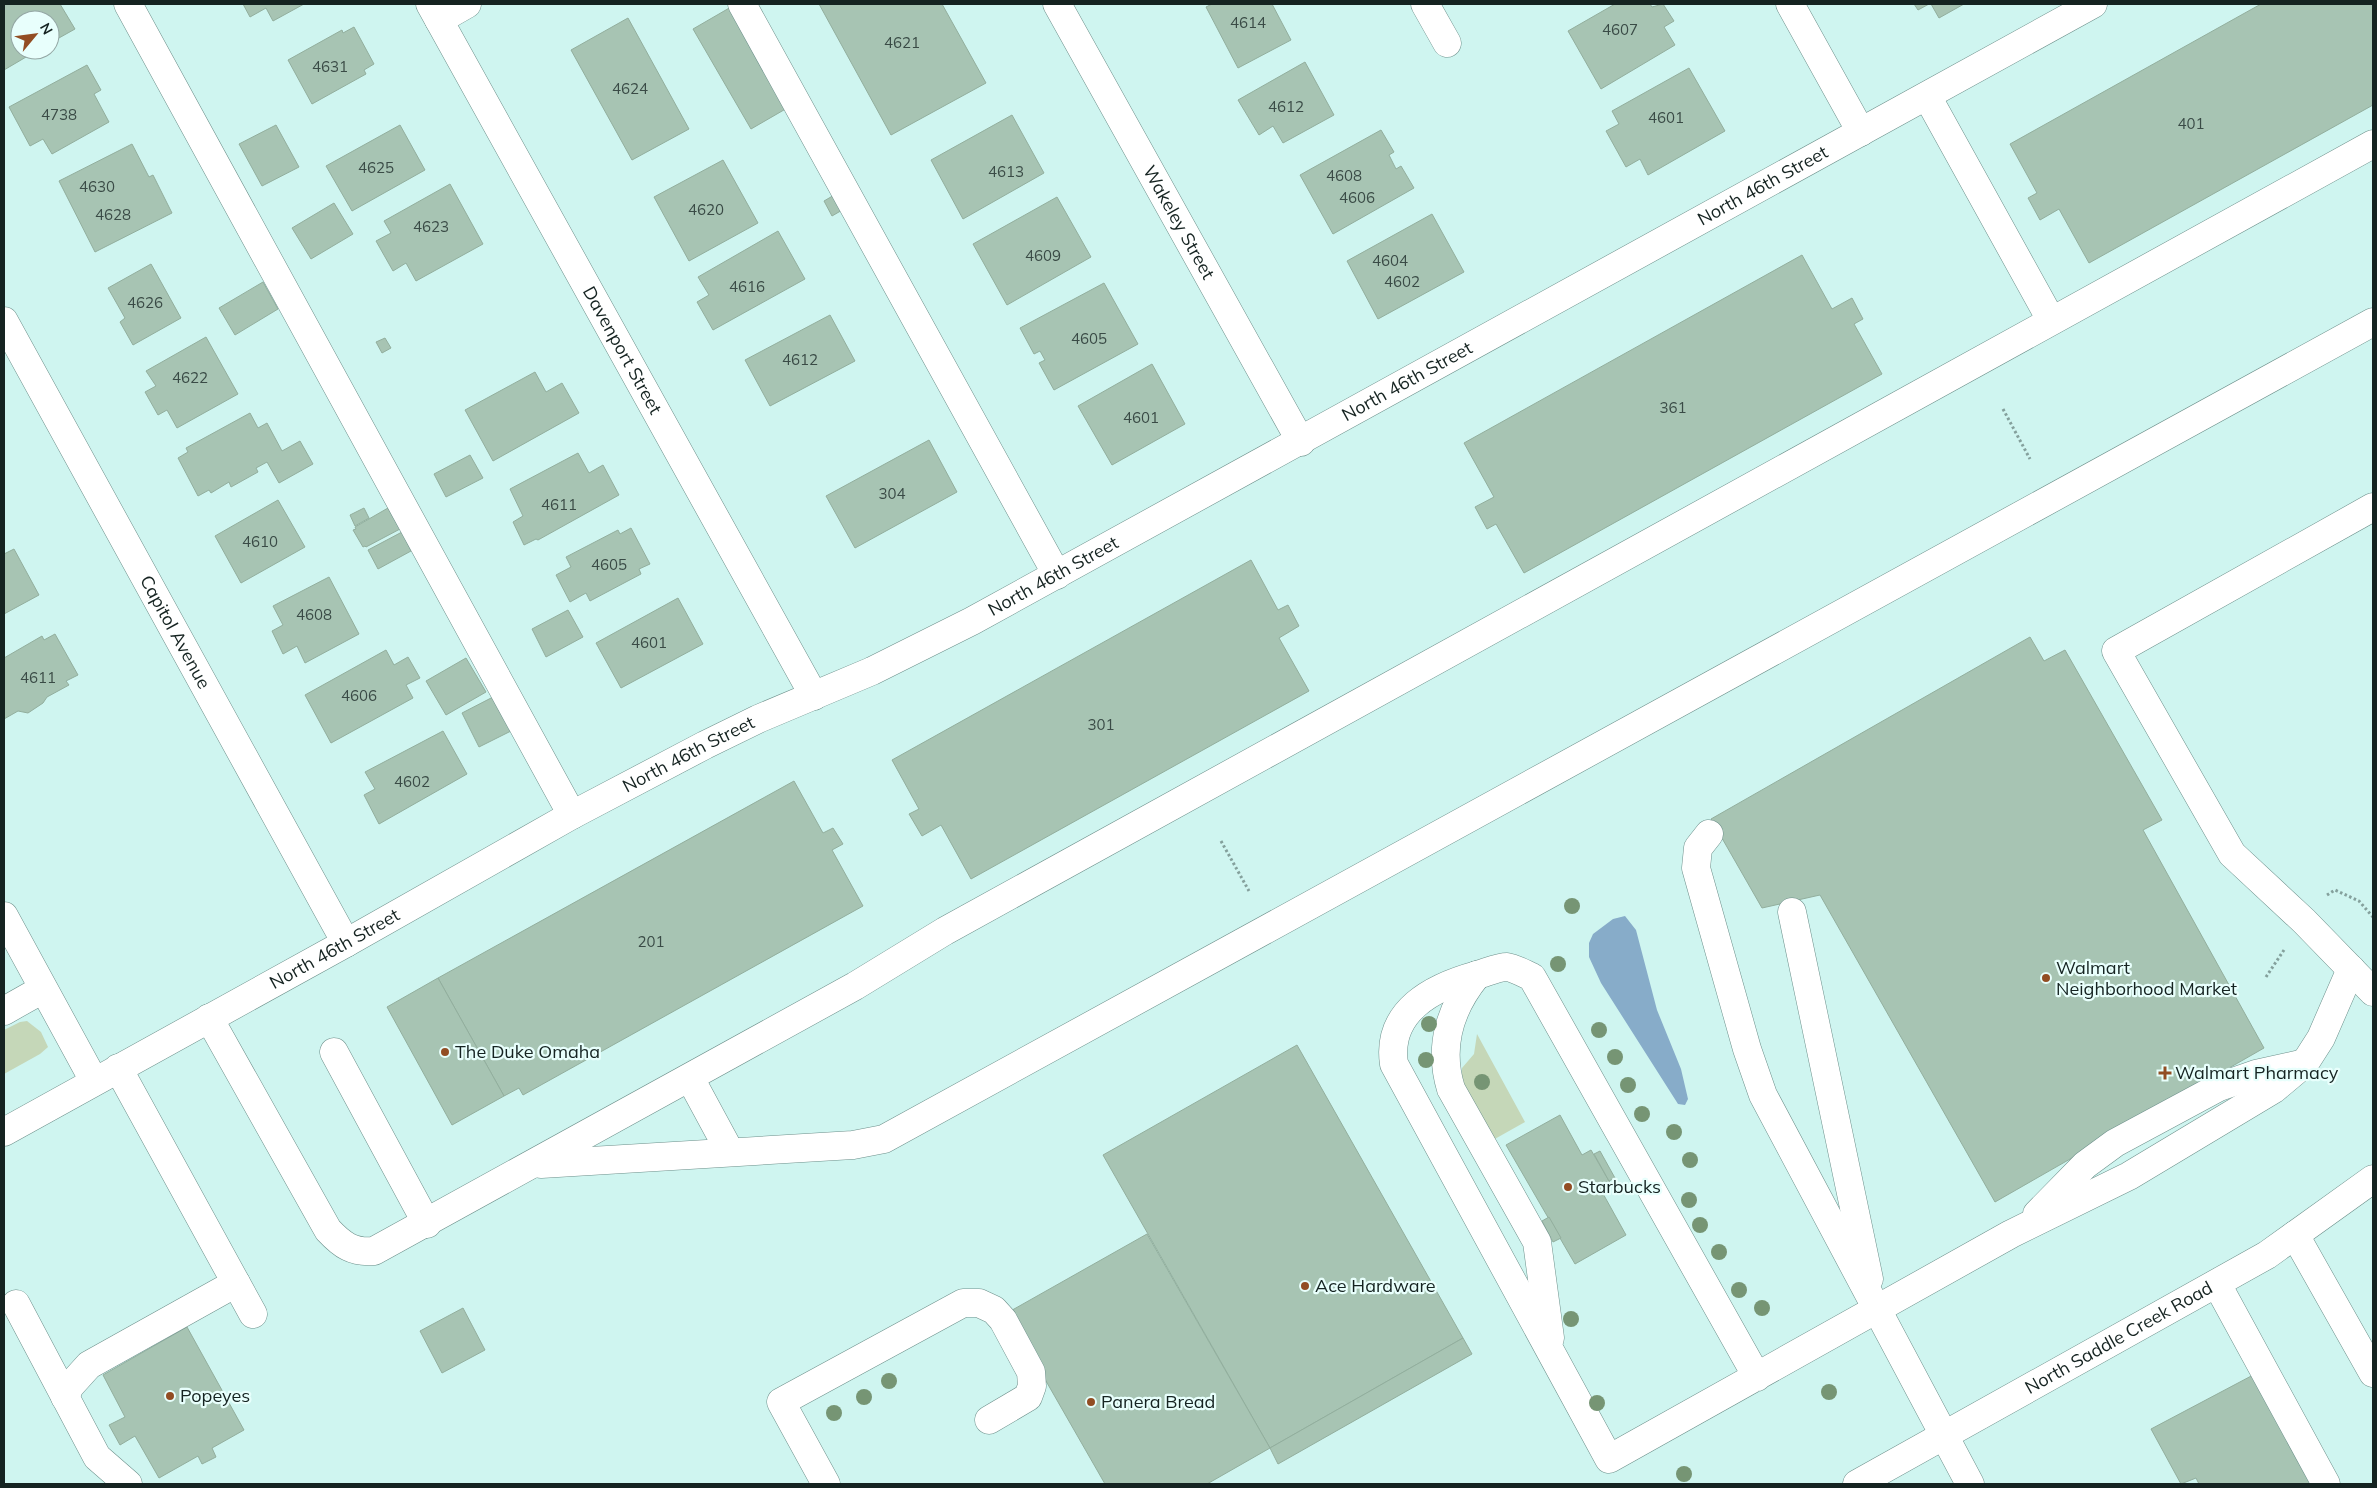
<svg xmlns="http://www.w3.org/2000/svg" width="2377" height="1488" font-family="Mulish,sans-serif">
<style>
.green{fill:#c5d7b8}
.water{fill:#87acc9}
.building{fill:#a7c4b3;stroke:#92ae9d}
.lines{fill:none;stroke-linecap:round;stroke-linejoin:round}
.minor-casing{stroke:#6d908b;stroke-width:29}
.major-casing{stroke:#6d908b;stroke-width:29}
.path{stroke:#84a09c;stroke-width:3;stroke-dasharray:2.5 2.5;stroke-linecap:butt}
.minor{stroke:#fff;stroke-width:28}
.major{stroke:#fff;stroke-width:28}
.tree{fill:#769574}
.poi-dot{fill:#924d23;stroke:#e8fffc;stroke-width:2}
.labels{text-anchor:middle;stroke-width:4.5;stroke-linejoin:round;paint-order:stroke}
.number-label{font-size:15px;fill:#3a4b46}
.street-label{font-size:18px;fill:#152321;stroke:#e8fffc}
.poi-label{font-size:18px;fill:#152321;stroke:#e8fffc;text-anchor:start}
</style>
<rect width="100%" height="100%" fill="#cff5f0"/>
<g class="green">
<path d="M27,1021L41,1032L48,1047L40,1054L4,1074V1030L20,1022Z"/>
<path d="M1477,1034L1525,1122L1493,1140L1461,1081L1462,1068L1474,1054Z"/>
</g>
<path class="water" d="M1625,916L1636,930L1657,1010L1681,1069L1688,1099L1685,1105L1678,1104L1601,983L1589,957V943L1593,934L1613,919Z"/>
<g class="building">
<path d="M4,4H60L75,29L50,43V20H20V50H38L4,70Z"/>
<path d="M243,4H304L273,21L266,8L250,17Z"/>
<path d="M819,4H942L986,83L891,135Z"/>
<path d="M1212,4H1272L1291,40L1238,68L1206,7Z"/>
<path d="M1615,4H1650L1652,7L1663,4L1674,21L1664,27L1675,45L1601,89L1568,31Z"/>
<path d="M1914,4H1929L1918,10Z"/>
<path d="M1931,4H1964L1939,18Z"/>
<path d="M2261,4H2373V105L2089,263L2059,209L2040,220L2028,198L2037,193L2010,144Z"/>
<path d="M731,7L789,107L751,129L693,29Z"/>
<path d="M628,18L689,129L632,160L571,50Z"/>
<path d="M354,27L374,64L364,70L366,74L312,104L288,60L342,30L343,33Z"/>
<path d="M1305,62L1334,115L1283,143L1273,126L1259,135L1238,100Z"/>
<path d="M87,65L101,90L94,94L109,122L52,154L43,139L30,146L9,107Z"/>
<path d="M1689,68L1725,131L1648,175L1640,159L1626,167L1606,131L1619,124L1612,111Z"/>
<path d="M1012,115L1044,173L963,219L931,160Z"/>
<path d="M276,125L299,167L262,186L239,144Z"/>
<path d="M400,125L425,170L352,211L326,166Z"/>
<path d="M1381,130L1394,152L1389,155L1396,169L1401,166L1414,188L1333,234L1300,175Z"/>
<path d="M132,144L149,177L153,175L172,213L95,252L59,181Z"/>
<path d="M723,160L758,223L689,261L654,197Z"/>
<path d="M450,184L483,244L416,281L406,263L393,271L376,241L391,233L384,221Z"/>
<path d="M836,194L844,209L832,216L824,201Z"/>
<path d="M1057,197L1091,257L1007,305L973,244Z"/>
<path d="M334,203L353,234L311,259L292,228Z"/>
<path d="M1432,214L1464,272L1378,319L1347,261Z"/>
<path d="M778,231L805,279L713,330L697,302L709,295L698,277Z"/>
<path d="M1802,255L1832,309L1852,298L1863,319L1854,324L1882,374L1524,573L1496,524L1487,529L1475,507L1494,497L1464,443Z"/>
<path d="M151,264L181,318L133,345L120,322L125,318L108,288Z"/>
<path d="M263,282L278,309L235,335L219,308Z"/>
<path d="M1104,283L1138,344L1054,390L1039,363L1045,360L1040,351L1034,354L1020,328Z"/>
<path d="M830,315L855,361L770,406L745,360Z"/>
<path d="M206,337L238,394L177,428L167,410L158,415L145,392L156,386L146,371Z"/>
<path d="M385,338L391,348L382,353L376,342Z"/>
<path d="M1152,364L1185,424L1112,465L1078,406Z"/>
<path d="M535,372L546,392L562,383L579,413L493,461L465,410Z"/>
<path d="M250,413L258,428L267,423L282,451L300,441L313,464L279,483L267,462L256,468L258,472L231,487L229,482L211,493L209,490L198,496L178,458L188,452L186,448Z"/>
<path d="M929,440L957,492L855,548L826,496Z"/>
<path d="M578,453L589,473L603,465L619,495L538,540L536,539L524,545L513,522L523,516L510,489Z"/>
<path d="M470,455L483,478L446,497L434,474Z"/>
<path d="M278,500L305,547L241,583L215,536Z"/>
<path d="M364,508L369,518L355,526L350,515Z"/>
<path d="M388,508L400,529L366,547L365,546L363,547L353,530L356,529L355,527Z"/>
<path d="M631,528L650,564L639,569L641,574L590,601L586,593L570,602L556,575L571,567L566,557L618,530L620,534Z"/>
<path d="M402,532L411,551L378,569L368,550Z"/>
<path d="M14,549L39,595L4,614V554Z"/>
<path d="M1251,560L1278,610L1288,605L1299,626L1279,638L1309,691L971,879L941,825L922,836L909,814L919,809L892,760Z"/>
<path d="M329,577L359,634L305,663L297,646L283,654L272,631L283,625L273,606Z"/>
<path d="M678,598L703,644L621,688L596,643Z"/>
<path d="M568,610L583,637L546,657L532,629Z"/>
<path d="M55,634L78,675L66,681L69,685L47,697L43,703L28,713L18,711L4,719V658L42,636L44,640Z"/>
<path d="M2030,637L2044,661L2065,650L2162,820L2143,830L2264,1048L1995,1202L1820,895L1762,908L1711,819Z"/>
<path d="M386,650L394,665L408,657L420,678L406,685L413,698L331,743L305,695Z"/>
<path d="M466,658L486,692L446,715L426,681Z"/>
<path d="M493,697L511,731L479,747L462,713Z"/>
<path d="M443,731L467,774L379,824L364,795L375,789L365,772Z"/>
<path d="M794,781L823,833L833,828L843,844L832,850L863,906L523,1095L519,1088L504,1096L438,978Z"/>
<path d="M438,978L504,1096L452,1125L387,1007Z"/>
<path d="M1297,1045L1463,1338L1270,1448L1103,1155Z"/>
<path d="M1560,1115L1582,1155L1591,1150L1609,1181L1611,1184L1601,1190L1626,1235L1575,1264L1506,1145Z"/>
<path d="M1600,1151L1615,1178L1609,1181L1594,1154Z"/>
<path d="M1549,1217L1561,1238L1553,1242L1542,1221Z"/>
<path d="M1147,1234L1270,1448L1207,1484H1105L1007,1313Z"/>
<path d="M463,1308L485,1350L442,1373L420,1331Z"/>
<path d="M187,1327L244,1430L212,1448L216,1457L202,1464L198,1456L159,1478L135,1436L120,1445L109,1425L125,1417L103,1375Z"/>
<path d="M1463,1338L1472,1354L1278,1464L1270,1448Z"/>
<path d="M2255,1374L2315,1484H2199L2196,1478L2181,1484L2151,1429Z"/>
</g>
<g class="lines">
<defs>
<g id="minor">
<path d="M128,4L572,815"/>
<path id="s1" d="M430,4L814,696"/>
<path d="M742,4L1057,575"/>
<path id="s2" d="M1057,4L1301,442"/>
<path d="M1425,4L1447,43"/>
<path d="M1790,4L1861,132"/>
<path d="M439,20L467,4"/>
<path d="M1927,96L2051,320"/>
<path id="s3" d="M4,321L346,943"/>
<path d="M2373,507L2116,651L2232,854L2304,921L2373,992"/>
<path d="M1709,834L1698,848L1696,868L1747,1049L1763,1095L1970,1484"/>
<path d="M1792,912L1869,1279"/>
<path d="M4,916L94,1081"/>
<path d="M1477,975C1450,1008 1438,1047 1451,1089L1537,1242L1550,1338"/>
<path d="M4,1011L43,989"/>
<path d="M209,1018L328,1230C342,1245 353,1253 374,1251L855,986L945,931L2373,144"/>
<path d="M334,1052L427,1224"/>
<path d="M118,1068L253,1314"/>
<path d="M690,1078L730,1152"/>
<path id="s4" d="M4,1132L346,943L572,815L705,745L758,719L872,671L972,621L2093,4"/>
<path d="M541,1164L853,1145L884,1139L2373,322"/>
<path d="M2037,1214L2085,1165L2115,1143L2219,1087L2256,1074L2301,1064"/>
<path d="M2295,1235L2373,1373"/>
<path d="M2217,1284L2326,1484"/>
<path d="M16,1304L97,1457L128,1484"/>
<path d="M1757,1377L1532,977C1525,974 1514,968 1507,967C1498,967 1485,973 1477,975C1433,987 1386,1011 1394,1064L1609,1459L2011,1234L2129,1176L2274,1089L2305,1063L2321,1038L2351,969"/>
<path d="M65,1397L70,1386L89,1365L236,1283"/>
<path d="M826,1484L781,1402L963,1303H979L994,1310L1003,1320L1031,1372L1032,1386L1028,1397L989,1420"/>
</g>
<g id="major">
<path id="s5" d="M1857,1484L2267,1255L2373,1179"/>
</g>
</defs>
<use href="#minor" class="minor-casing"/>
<use href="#major" class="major-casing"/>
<g class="path">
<path d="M2003,409L2030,459"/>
<path d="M1221,841L1249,891"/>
<path d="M2327,895L2335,890L2359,901L2373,917"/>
<path d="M2266,977L2284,950"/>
</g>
<use href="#minor" class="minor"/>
<use href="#major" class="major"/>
</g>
<g class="tree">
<circle cx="1572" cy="906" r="8"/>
<circle cx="1558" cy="964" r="8"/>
<circle cx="1429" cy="1024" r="8"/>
<circle cx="1599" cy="1030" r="8"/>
<circle cx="1615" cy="1057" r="8"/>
<circle cx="1426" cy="1060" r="8"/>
<circle cx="1482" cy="1082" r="8"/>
<circle cx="1628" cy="1085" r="8"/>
<circle cx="1642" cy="1114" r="8"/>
<circle cx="1674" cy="1132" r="8"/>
<circle cx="1690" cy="1160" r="8"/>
<circle cx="1689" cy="1200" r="8"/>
<circle cx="1700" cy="1225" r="8"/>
<circle cx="1719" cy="1252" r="8"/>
<circle cx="1739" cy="1290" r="8"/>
<circle cx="1762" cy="1308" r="8"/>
<circle cx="1571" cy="1319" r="8"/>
<circle cx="889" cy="1381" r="8"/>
<circle cx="1829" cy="1392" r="8"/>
<circle cx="864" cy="1397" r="8"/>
<circle cx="1597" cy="1403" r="8"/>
<circle cx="834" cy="1413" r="8"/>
<circle cx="1684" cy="1474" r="8"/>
</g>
<g class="poi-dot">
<circle cx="2046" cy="978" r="5"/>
<circle cx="445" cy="1052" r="5"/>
<path d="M2162.5 1065.5h5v5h5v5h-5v5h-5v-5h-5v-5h5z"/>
<circle cx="1568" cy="1187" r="5"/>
<circle cx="1305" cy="1286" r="5"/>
<circle cx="170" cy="1396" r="5"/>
<circle cx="1091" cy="1402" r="5"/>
</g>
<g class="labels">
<g class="number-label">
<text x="1248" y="28">4614</text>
<text x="1620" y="35">4607</text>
<text x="902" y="48">4621</text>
<text x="330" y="72">4631</text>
<text x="630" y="94">4624</text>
<text x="1286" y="112">4612</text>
<text x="59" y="120">4738</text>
<text x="1666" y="123">4601</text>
<text x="2191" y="129">401</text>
<text x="376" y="173">4625</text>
<text x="1006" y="177">4613</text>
<text x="1344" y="181">4608</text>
<text x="97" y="192">4630</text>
<text x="1357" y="203">4606</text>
<text x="706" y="215">4620</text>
<text x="113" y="220">4628</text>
<text x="431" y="232">4623</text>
<text x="1043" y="261">4609</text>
<text x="1390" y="266">4604</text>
<text x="1402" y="287">4602</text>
<text x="747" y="292">4616</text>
<text x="145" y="308">4626</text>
<text x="1089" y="344">4605</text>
<text x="800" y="365">4612</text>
<text x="190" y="383">4622</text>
<text x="1673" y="413">361</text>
<text x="1141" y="423">4601</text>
<text x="892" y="499">304</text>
<text x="559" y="510">4611</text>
<text x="260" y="547">4610</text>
<text x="609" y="570">4605</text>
<text x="314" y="620">4608</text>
<text x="649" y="648">4601</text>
<text x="38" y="683">4611</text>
<text x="359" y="701">4606</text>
<text x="1101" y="730">301</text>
<text x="412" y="787">4602</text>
<text x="651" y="947">201</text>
</g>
<g class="street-label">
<text dy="6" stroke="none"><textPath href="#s4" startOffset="1998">North 46th Street</textPath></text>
<text dy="6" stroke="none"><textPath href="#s2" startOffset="250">Wakeley Street</textPath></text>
<text dy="6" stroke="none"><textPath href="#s1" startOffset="396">Davenport Street</textPath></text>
<text dy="6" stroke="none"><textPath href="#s4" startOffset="1592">North 46th Street</textPath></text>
<text dy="6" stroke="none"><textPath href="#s4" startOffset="1188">North 46th Street</textPath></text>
<text dy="6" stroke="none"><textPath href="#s3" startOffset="355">Capitol Avenue</textPath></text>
<text dy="6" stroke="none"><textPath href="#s4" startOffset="782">North 46th Street</textPath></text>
<text dy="6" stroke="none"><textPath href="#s4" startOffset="378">North 46th Street</textPath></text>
<text dy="6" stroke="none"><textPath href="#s5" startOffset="300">North Saddle Creek Road</textPath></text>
</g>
<g class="poi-label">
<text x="2056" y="974">Walmart<tspan x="2056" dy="21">Neighborhood Market</tspan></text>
<text x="455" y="1058">The Duke Omaha</text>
<text x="2175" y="1079">Walmart Pharmacy</text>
<text x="1578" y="1193">Starbucks</text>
<text x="1315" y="1292">Ace Hardware</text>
<text x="180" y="1402">Popeyes</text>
<text x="1101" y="1408">Panera Bread</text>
</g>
</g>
<rect width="2377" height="1488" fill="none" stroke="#152321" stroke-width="10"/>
<g transform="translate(35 35) rotate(61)"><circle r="24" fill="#e8fffc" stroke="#94a7a4"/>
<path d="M0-4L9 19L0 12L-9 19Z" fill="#924d23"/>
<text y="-8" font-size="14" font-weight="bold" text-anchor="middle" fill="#152321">N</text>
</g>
</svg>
